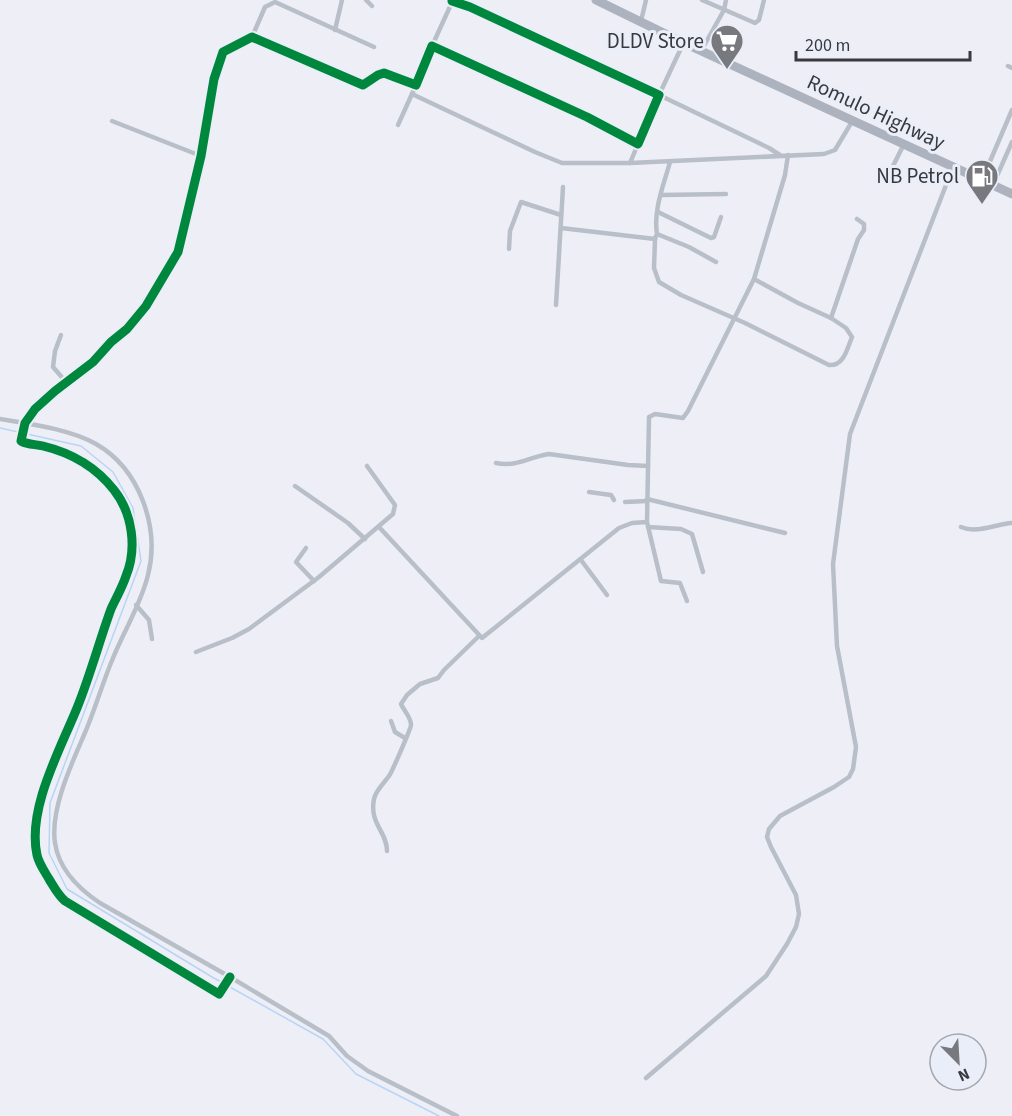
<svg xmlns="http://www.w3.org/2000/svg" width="1012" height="1116" font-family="'Source Sans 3',sans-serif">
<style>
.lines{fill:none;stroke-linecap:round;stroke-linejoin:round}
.stream{stroke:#b7d4f7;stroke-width:1.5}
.street{stroke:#b8bfc8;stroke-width:4.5}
.highway{stroke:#acb3bf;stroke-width:9}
.cycleway-casing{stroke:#eaeef9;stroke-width:13}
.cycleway{stroke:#00873e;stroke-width:9}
.labels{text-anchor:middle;stroke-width:6;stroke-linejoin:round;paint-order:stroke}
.poi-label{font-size:21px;fill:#38393e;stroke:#eaeef9;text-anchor:end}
.street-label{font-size:21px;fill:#38393e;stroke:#eaeef9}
</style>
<rect width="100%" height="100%" fill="#eeeff6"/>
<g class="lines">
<path class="stream" d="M0,428L81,446L113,472L133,508L141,561L50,803L49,853L67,889L212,977L323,1039L356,1074L439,1116"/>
<g class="street">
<path d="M366,0L372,6"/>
<path d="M702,0L755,23L759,20L764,0"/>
<path d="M641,21L646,0"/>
<path d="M335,30L342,0"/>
<path d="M252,37L265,7L275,2L374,47"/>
<path d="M683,44L659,95L769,148L780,155"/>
<path d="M432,46L453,0"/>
<path d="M701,51L724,10L726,0"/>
<path d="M1008,66L1012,68"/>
<path d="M412,94L535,152L562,163H630"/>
<path d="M112,121L201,156"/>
<path d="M398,125L416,85"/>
<path d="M638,144L630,163L824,154L835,150L853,120"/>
<path d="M670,162C664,184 653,210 657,234L689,247L716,262"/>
<path d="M982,180L1012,110"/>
<path d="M885,182L904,144"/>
<path d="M993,185L1012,142"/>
<path d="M661,195L726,194"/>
<path d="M658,212L711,238L714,237L721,217"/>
<path d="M561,228L655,239L656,236"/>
<path d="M655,239L654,268L659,282L681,295L745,323L829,365C844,366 847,349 852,337L846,328L831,318L798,303L754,279"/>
<path d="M509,249L510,231L521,202L561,215"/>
<path d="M556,305L563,187"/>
<path d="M831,318L858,239L864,230V224L857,219"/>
<path d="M61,335L55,351L53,367L66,382"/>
<path d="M0,419C30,424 70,429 96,444C140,469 160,528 148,575C141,604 124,631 113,658C102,684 95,710 84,735C71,765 50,810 55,843C59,870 79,889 100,903L230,977L329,1036L347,1056L368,1071L457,1116"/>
<path d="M496,463C519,467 528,457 549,454L628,465L648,466"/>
<path d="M295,486L348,523L365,539"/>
<path d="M589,492L611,495L614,500"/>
<path d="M647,499L785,533"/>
<path d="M625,502L647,501"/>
<path d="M647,522L661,581L680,583L687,601"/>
<path d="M379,527L482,638L619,528L632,523L647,522L649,417L655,414L683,418L688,411L754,279L785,175L788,155"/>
<path d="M648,527L681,529L692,534L703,572"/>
<path d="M961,527C977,534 995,524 1012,523"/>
<path d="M306,548L296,562L314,581"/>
<path d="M581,560L607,595"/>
<path d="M136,605L149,620L152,639"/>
<path d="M196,652L232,638L249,629L319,577L393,514L395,505L367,466"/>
<path d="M391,721L395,732L405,738"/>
<path d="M387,851C387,831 369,824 374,799C376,790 384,783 389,776C392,772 411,728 411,725C411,717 404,711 401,704L407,695L420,684L438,678L444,670L479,636"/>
<path d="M230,977L219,994L65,901C58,895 54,887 49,879C45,872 39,864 37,855C27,809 60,750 77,708C90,676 99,642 111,609C116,598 122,588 126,576C137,549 133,514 114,490C96,467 72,453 43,446C35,444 28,445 21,441L25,423L35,409L55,391L93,362L111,342L127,329L146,306L178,252L201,156L214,79L223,52L252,37L363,85L378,75L384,73L416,85L432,46L587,117L638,144L659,95L470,7L452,1"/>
<path d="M646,1078L766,976L787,944L796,927L799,914L796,895L771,847L767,837L769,829L780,816L834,787L849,777L853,769L856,747L837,646L833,564L850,434L953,167"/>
</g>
<path class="highway" d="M596,0L684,43L1012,194"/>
<defs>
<path id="cycleway" d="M230,977L219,994L65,901C58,895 54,887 49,879C45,872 39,864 37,855C27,809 60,750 77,708C90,676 99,642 111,609C116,598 122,588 126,576C137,549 133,514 114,490C96,467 72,453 43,446C35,444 28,445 21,441L25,423L35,409L55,391L93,362L111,342L127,329L146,306L178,252L201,156L214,79L223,52L252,37L363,85L378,75L384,73L416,85L432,46L587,117L638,144L659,95L470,7L452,1"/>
</defs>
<use href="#cycleway" class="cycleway-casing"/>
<use href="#cycleway" class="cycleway"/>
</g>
<defs>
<symbol id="supermarket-pin" viewBox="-11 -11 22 30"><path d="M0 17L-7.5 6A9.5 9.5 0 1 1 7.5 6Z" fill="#78797e" stroke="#eaeef9"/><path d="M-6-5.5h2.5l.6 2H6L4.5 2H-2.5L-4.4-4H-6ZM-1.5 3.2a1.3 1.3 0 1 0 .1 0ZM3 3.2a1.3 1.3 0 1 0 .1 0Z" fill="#fff"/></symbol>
<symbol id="fuel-pin" viewBox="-11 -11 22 30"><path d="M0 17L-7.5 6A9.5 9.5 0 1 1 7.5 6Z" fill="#78797e" stroke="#eaeef9"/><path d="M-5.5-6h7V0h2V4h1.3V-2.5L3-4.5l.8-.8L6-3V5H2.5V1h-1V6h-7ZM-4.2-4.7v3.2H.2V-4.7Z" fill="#fff"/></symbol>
</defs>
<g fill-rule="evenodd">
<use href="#supermarket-pin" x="708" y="22" width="38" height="52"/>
<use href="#fuel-pin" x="963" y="157" width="38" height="52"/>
</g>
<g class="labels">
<g class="poi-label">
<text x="704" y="48">DLDV Store</text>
<text x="959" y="183">NB Petrol</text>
</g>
<g class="street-label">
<text transform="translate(876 112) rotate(25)" y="7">Romulo Highway</text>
</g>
</g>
<g transform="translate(958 1062) rotate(156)"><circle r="28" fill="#eaeef9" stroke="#a3a6ae" stroke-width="1.5"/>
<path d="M0-4.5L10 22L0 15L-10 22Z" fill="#78797e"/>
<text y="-9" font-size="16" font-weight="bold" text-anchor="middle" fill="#38393e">N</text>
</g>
<path d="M796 51v9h174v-9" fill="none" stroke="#38393e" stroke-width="3"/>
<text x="805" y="51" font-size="18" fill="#38393e" stroke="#eaeef9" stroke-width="4.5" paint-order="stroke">200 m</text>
</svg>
